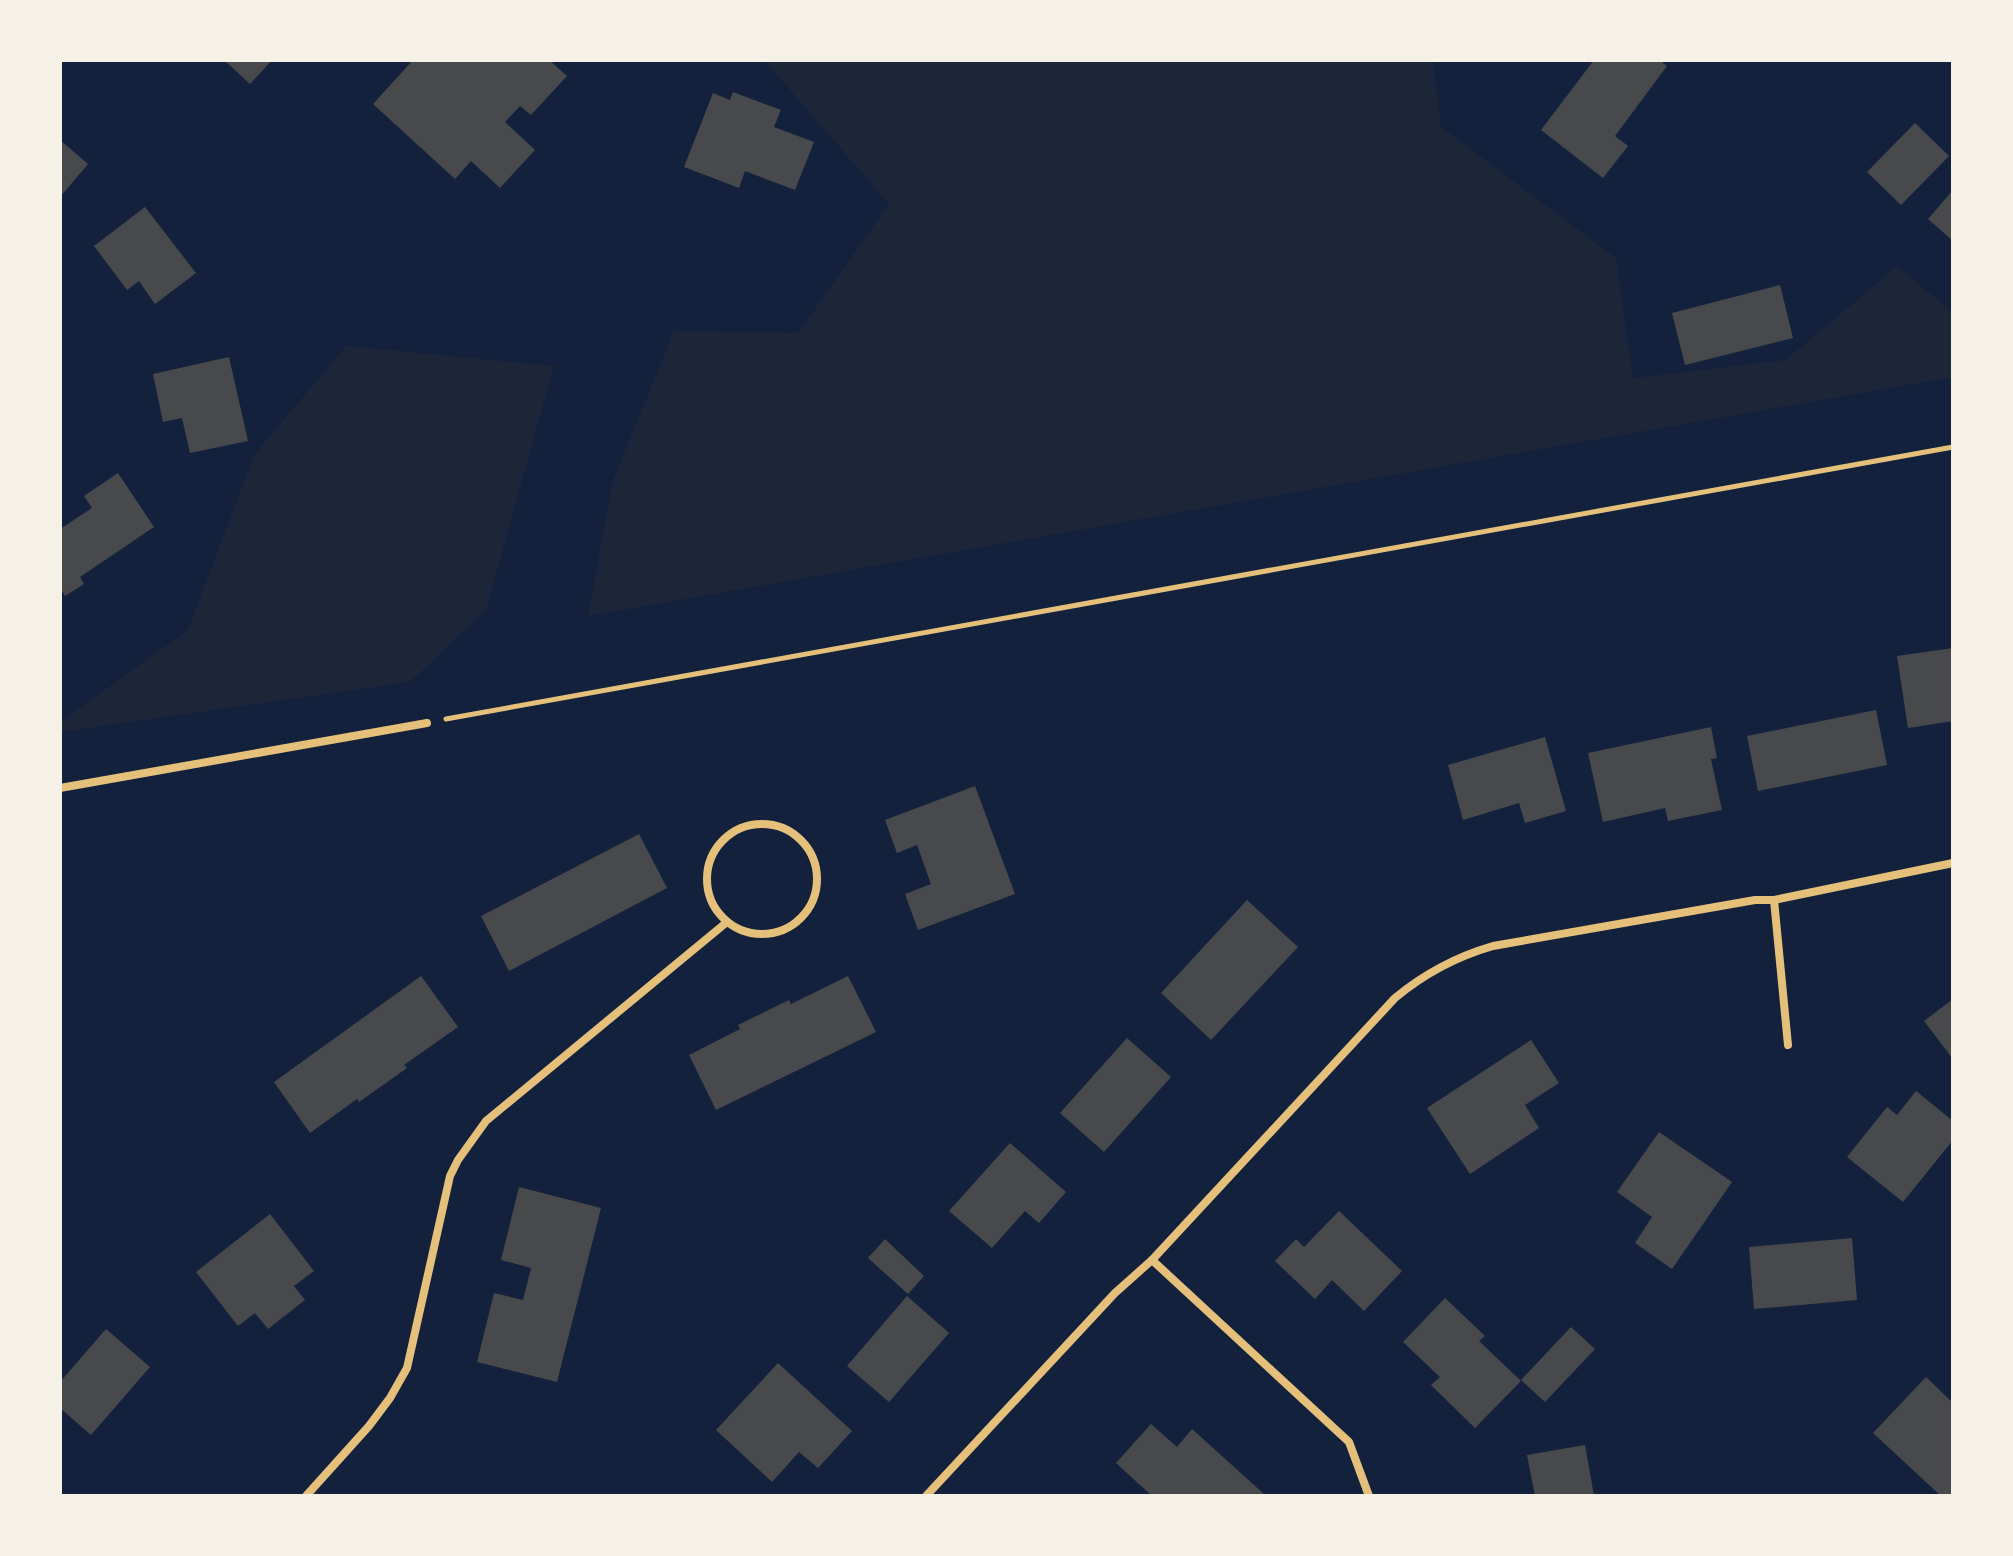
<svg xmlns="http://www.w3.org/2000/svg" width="2013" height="1556" font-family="'Sofia Sans Condensed',sans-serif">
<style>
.green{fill:#1d2539}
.building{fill:#48494c}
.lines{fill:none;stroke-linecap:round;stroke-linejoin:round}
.path{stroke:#e5c07b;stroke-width:5}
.minor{stroke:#e5c07b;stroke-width:8}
</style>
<rect width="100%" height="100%" fill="#14213d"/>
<g class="green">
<path d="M764,60H1433L1441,127L1616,258L1633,378L1786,360L1897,266L1953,313V377L588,616L613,480L674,331L798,333L889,204Z"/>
<path d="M346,346L554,366L486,610L410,682L60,732V722L188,630L254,455Z"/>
</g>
<g class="building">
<path d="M224,60H272L250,84Z"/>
<path d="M413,60H549L567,76L531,115L520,106L505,122L535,150L500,188L471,161L455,179L373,104Z"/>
<path d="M1594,60H1659L1667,66L1615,136L1628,146L1603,178L1541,130Z"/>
<path d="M733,92L781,110L774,127L814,142L795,190L745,171L739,188L684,167L713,93L730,100Z"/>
<path d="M1915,123L1949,156L1901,205L1867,172Z"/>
<path d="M60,140L88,164L60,197Z"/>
<path d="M1953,190V241L1928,219Z"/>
<path d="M145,207L196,273L155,304L139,281L127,290L94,246Z"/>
<path d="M1780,285L1793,338L1685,365L1672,313Z"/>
<path d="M229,357L248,441L190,453L182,418L163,422L153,374Z"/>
<path d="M118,473L154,527L80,577L84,584L65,596L60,588V529L92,508L84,496Z"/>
<path d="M1953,648V721L1908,728L1897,656Z"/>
<path d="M1876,710L1887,765L1758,791L1747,736Z"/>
<path d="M1711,727L1717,758L1711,759L1722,810L1668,821L1665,808L1603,822L1588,753Z"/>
<path d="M1545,737L1566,811L1525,823L1519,803L1463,820L1448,765Z"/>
<path d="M975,786L1015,894L918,930L905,894L931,884L917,845L897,853L885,820Z"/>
<path d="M639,834L667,888L509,971L481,916Z"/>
<path d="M1247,900L1298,947L1211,1040L1161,993Z"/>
<path d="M421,976L458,1027L404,1065L407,1068L359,1102L357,1099L310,1133L274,1082Z"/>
<path d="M848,976L876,1032L716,1110L689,1055L740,1029L738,1025L789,1000L791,1004Z"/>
<path d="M1953,999V1059L1924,1021Z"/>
<path d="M1127,1038L1171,1077L1104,1152L1060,1113Z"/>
<path d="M1531,1040L1559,1083L1525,1105L1539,1128L1470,1174L1427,1108Z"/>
<path d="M1916,1091L1953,1121V1140L1903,1202L1847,1157L1887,1107L1897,1115Z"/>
<path d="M1659,1132L1732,1182L1672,1269L1635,1243L1652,1217L1617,1192Z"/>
<path d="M1010,1143L1066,1192L1039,1223L1025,1211L992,1248L949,1211Z"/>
<path d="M519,1187L601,1208L557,1382L477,1362L494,1293L523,1300L531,1268L501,1260Z"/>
<path d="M1339,1211L1402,1271L1364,1311L1332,1280L1315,1299L1275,1261L1296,1239L1304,1247Z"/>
<path d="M270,1214L314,1271L294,1286L305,1300L268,1329L255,1313L238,1326L196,1272Z"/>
<path d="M1852,1238L1857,1300L1754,1309L1749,1247Z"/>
<path d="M885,1239L924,1276L908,1294L868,1258Z"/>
<path d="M907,1296L949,1333L889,1402L847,1366Z"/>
<path d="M1445,1298L1485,1336L1479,1341L1521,1381L1475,1428L1431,1385L1440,1377L1403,1342Z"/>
<path d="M1571,1327L1595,1349L1545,1402L1521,1380Z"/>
<path d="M106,1329L150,1367L91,1435L60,1408V1382Z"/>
<path d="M778,1363L852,1431L818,1468L799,1452L772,1482L716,1430Z"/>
<path d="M1926,1377L1953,1403V1496H1941L1873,1433Z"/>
<path d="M1151,1424L1177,1447L1192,1429L1264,1494L1261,1496H1152L1116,1463Z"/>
<path d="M1585,1445L1594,1496H1535L1527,1455Z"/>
</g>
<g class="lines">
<path class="path" d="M446,719L1953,447"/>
<g class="minor">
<path d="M60,788L427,723"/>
<circle cx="762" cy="879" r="55"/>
<path d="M1774,900L1788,1045"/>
<path d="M1152,1260L1349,1442L1369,1496"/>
<path d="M306,1496L369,1426L390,1398L407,1368L450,1176L458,1160L486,1121L727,922"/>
<path d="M926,1496L1115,1293L1152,1260L1395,998C1425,973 1455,957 1493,946L1755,900H1774L1953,863"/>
</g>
</g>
<rect width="2013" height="1556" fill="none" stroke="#f6f1e7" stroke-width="124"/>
</svg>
